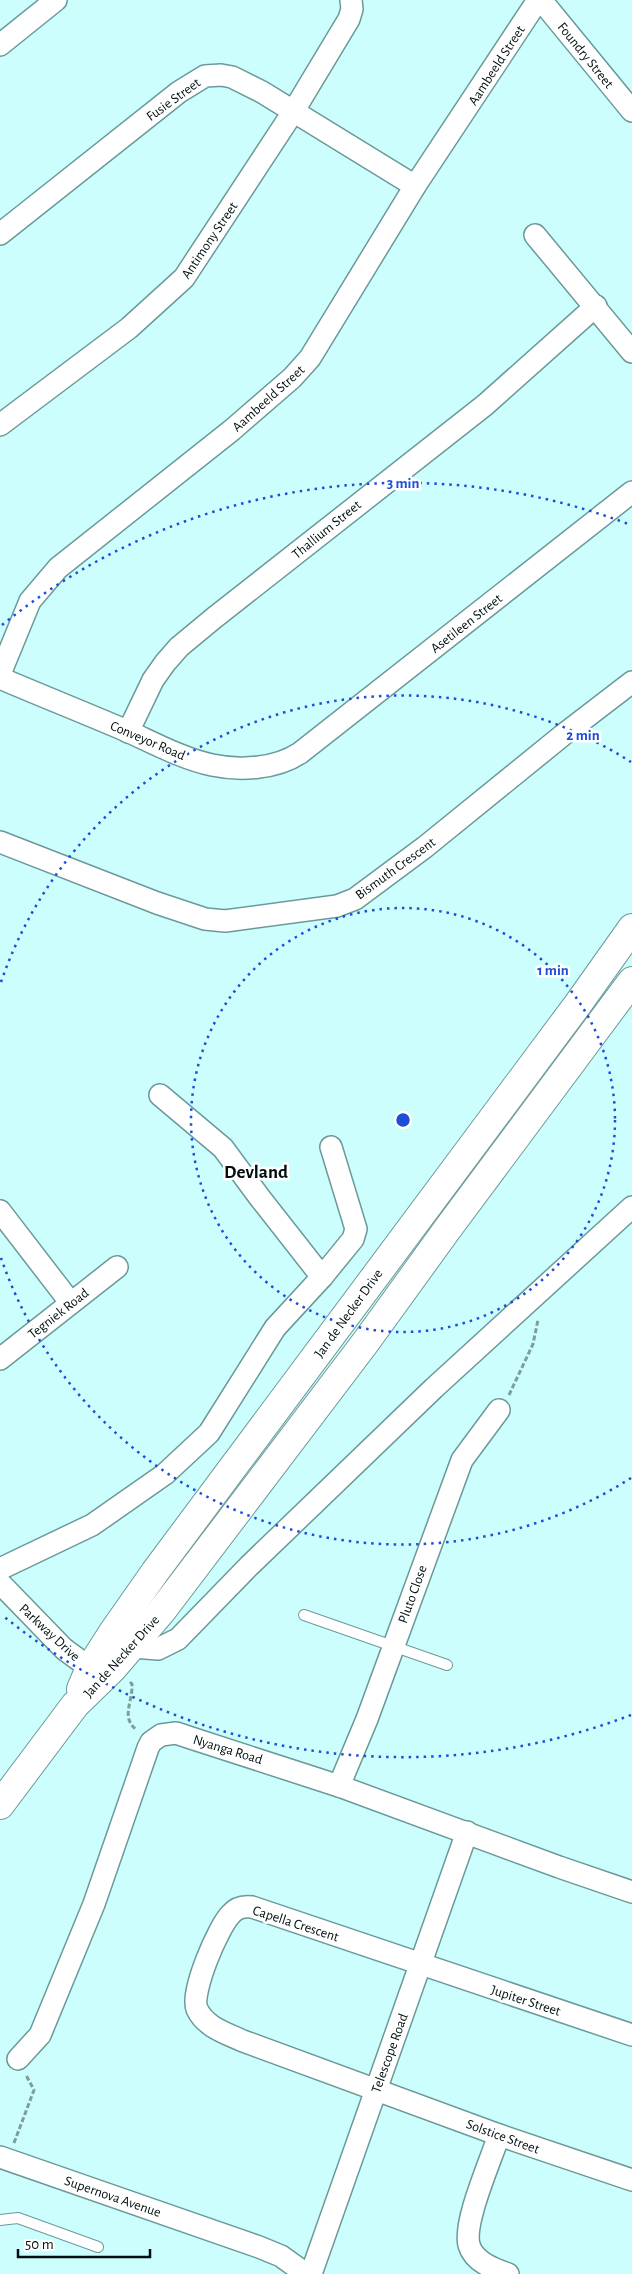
<svg xmlns="http://www.w3.org/2000/svg" width="632" height="2274" font-family="'Alegreya Sans',sans-serif">
<style>
.lines{fill:none;stroke-linecap:round;stroke-linejoin:round}
.service-casing{stroke:#6b9999;stroke-width:12}
.minor-casing{stroke:#6b9999;stroke-width:24}
.secondary-casing{stroke:#6b9999;stroke-width:30}
.path{stroke:#7b9e9e;stroke-width:3;stroke-dasharray:5 2.5;stroke-linecap:butt}
.service{stroke:#fff;stroke-width:10}
.minor{stroke:#fff;stroke-width:21}
.secondary{stroke:#fff;stroke-width:28}
.ring{fill:none;stroke:#1d4ed8;stroke-width:2.5;stroke-dasharray:2.5 5}
.labels{text-anchor:middle;stroke-width:5;stroke-linejoin:round;paint-order:stroke}
.street-label{font-size:14px;fill:#010f10;stroke:#fff}
.district-label{font-size:19px;font-weight:bold;fill:#010f10;stroke:#fff}
.centre{fill:#1d4ed8;stroke:#fff;stroke-width:2.5}
.ring-label{font-size:15px;text-anchor:middle;font-weight:bold;fill:#1d4ed8;stroke:#fff;stroke-width:5;stroke-linejoin:round;paint-order:stroke}
</style>
<rect width="100%" height="100%" fill="#cdfefe"/>
<g class="lines">
<defs>
<g id="service">
<path d="M304,1615L447,1665"/>
<path d="M0,2220L18,2218L98,2247"/>
</g>
<g id="minor">
<path d="M541,0L632,111"/>
<path d="M0,45L56,0"/>
<path d="M0,234L179,92L205,76L221,75L232,77L262,92L415,186"/>
<path d="M535,235L632,352"/>
<path d="M0,425L129,328L184,278L293,112L349,19L352,9L351,0"/>
<path d="M0,674L30,601L58,568L232,430L292,378L310,358L415,186L538,0"/>
<path d="M0,678C42,696 85,713 127,731C154,743 183,759 212,765C240,771 276,769 300,753L632,492"/>
<path d="M128,732L153,680L165,663L179,647L214,618L485,405L596,306"/>
<path d="M0,842L157,903L205,919L225,921L337,906L355,899L425,847L563,735L632,682"/>
<path d="M160,1095L223,1148L260,1198L322,1277"/>
<path d="M0,1211L70,1302"/>
<path d="M0,1359L117,1267"/>
<path d="M0,1569L92,1525L165,1474L209,1433L275,1328L322,1277L353,1239L356,1229L331,1147"/>
<path d="M0,1583L64,1649L102,1677"/>
<path d="M133,1647L158,1649L178,1639L249,1566L434,1388L632,1207"/>
<path d="M339,1786L367,1719L462,1460L499,1410"/>
<path d="M632,2035L252,1907C244,1906 236,1908 231,1914C218,1927 190,1993 197,2009C205,2027 226,2033 243,2041L499,2135L632,2180"/>
<path d="M18,2059L40,2035L94,1904L148,1748L151,1742L161,1735L176,1733L191,1738L339,1786L559,1867L632,1892"/>
<path d="M499,2135C491,2160 463,2222 469,2245C474,2262 494,2269 508,2274"/>
<path d="M0,2157L259,2247L281,2256L306,2274"/>
<path d="M311,2274L467,1832"/>
</g>
<g id="secondary">
<path d="M81,1689L90,1668L113,1632L155,1572L578,1004L632,928"/>
<path d="M0,1805L75,1705L113,1668L161,1612L365,1343L449,1227L632,981"/>
</g>
</defs>
<use href="#service" class="service-casing"/>
<use href="#minor" class="minor-casing"/>
<use href="#secondary" class="secondary-casing"/>
<g class="path">
<path d="M509,1395L533,1344L538,1320"/>
<path d="M130,1682L132,1684C133,1702 120,1718 137,1730"/>
<path d="M14,2143L34,2090L26,2075"/>
</g>
<use href="#service" class="service"/>
<use href="#minor" class="minor"/>
<use href="#secondary" class="secondary"/>
</g>
<g class="ring">
<circle cx="403" cy="1120" r="212"/>
<path d="M631 1478A425 425 0 0 1 1 1258M1 982A425 425 0 0 1 631 762"/>
<path d="M631 1715A637 637 0 0 1 2 1615M2 625A637 637 0 0 1 631 525"/>
</g>
<g class="labels">
<g class="street-label">
<text transform="translate(586 55) rotate(51)" y="5">Foundry Street</text>
<text transform="translate(496 65) rotate(-57)" y="5">Aambeeld Street</text>
<text transform="translate(173 99) rotate(-36)" y="5">Fusie Street</text>
<text transform="translate(209 240) rotate(-56)" y="5">Antimony Street</text>
<text transform="translate(268 398) rotate(-42)" y="5">Aambeeld Street</text>
<text transform="translate(326 529) rotate(-39)" y="5">Thallium Street</text>
<text transform="translate(466 623) rotate(-38)" y="5">Asetileen Street</text>
<text transform="translate(148 740) rotate(23)" y="5">Conveyor Road</text>
<text transform="translate(395 868) rotate(-36)" y="5">Bismuth Crescent</text>
<text transform="translate(58 1313) rotate(-38)" y="5">Tegniek Road</text>
<text transform="translate(348 1313) rotate(-54)" y="5">Jan de Necker Drive</text>
<text transform="translate(412 1594) rotate(-70)" y="5">Pluto Close</text>
<text transform="translate(50 1632) rotate(43)" y="5">Parkway Drive</text>
<text transform="translate(121 1656) rotate(-48)" y="5">Jan de Necker Drive</text>
<text transform="translate(228 1749) rotate(17)" y="5">Nyanga Road</text>
<text transform="translate(296 1923) rotate(18)" y="5">Capella Crescent</text>
<text transform="translate(526 2000) rotate(18)" y="5">Jupiter Street</text>
<text transform="translate(389 2053) rotate(-70)" y="5">Telescope Road</text>
<text transform="translate(503 2136) rotate(20)" y="5">Solstice Street</text>
<text transform="translate(113 2196) rotate(19)" y="5">Supernova Avenue</text>
</g>
<g class="district-label">
<text x="256" y="1178">Devland</text>
</g>
</g>
<circle cx="403" cy="1120" r="8" class="centre"/>
<g class="ring-label">
<text x="403" y="488">3 min</text>
<text x="583" y="740">2 min</text>
<text x="553" y="975">1 min</text>
</g>
<path d="M18 2249v8h132v-8" fill="none" stroke="#010f10" stroke-width="2.5"/>
<text x="25" y="2249" font-size="15" fill="#010f10" stroke="#ffffff" stroke-width="4" paint-order="stroke">50 m</text>
</svg>
